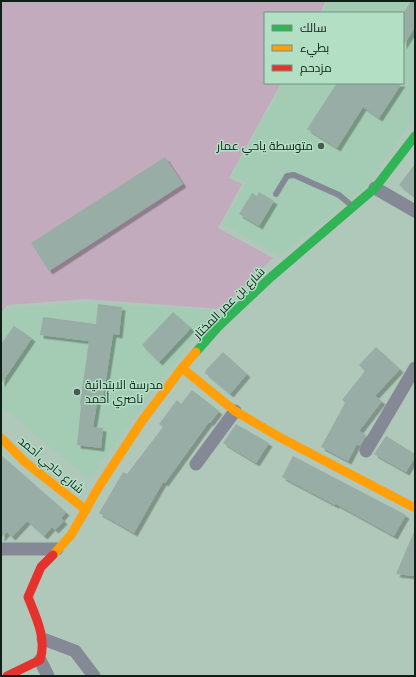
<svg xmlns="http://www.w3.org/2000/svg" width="416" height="677" font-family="Montserrat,Cairo,sans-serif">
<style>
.built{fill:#a4cbb4}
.grass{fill:#c2abbc}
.building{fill:#98ada5;filter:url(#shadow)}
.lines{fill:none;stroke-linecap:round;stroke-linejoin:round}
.lane{stroke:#848995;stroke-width:6}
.street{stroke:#848995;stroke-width:13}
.fast{stroke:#30b455;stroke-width:9}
.slow{stroke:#ff9f0a;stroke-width:9}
.jam{stroke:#e5322d;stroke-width:9}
.poi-dot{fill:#475b50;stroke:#b3dfc5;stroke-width:1.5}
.labels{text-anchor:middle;stroke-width:3;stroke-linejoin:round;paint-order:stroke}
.poi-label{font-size:12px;fill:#0f2017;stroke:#b3dfc5;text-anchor:end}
.street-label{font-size:12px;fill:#0f2017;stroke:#b3dfc5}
</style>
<defs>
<filter id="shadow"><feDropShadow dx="3.5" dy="3.5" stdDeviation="0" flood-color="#0004"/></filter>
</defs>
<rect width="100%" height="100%" fill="#b0c8ba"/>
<g class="built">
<path d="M328,1H415V116L366,187L279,256L223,224L246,182L232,176L283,83H403V13H322Z"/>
<path d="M89,302L216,311L163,378L89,479L1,406V318L8,308Z"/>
</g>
<path class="grass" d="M1,1H326L320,13H265V83H281L229,178L242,184L218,228L273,258L222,309L85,299L7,305L1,313Z"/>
<g class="building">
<path d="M411,1H415V27L403,46V14Z"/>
<path d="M337,83H402L379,118L363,107L337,148L307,129Z"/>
<path d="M165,157L183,184L49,271L31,243Z"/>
<path d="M415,164V197L399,185Z"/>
<path d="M259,192L274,201L259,226L239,214L252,193L257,196Z"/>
<path d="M98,304L122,307L119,335L113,334L103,398L98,397L93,427L103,428L101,448L77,445L81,405L80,404L89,341L40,335L43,317L96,324Z"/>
<path d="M173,312L191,328L159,362L142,345Z"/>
<path d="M14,326L32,338L1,384V344Z"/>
<path d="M376,347L400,369L375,396L382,401L359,431L366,435L360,446L357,444L348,461L321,447L345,403L342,400L365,371L359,365Z"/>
<path d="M223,352L247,374L230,394L205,373L206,370Z"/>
<path d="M192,390L219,411L210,423L209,422L165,483L163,482L134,533L99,513L123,472L127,474L163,427L159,424L177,400L181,404Z"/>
<path d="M236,424L269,443L256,463L223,443Z"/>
<path d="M386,436L415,454V457L406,472L374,454Z"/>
<path d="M1,455L66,512L61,518L64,521L55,530L52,527L44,536L27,521L12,537L7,532L1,538Z"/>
<path d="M293,456L406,515L394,536L336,504L335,505L282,477Z"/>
<path d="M415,529V576L396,574Z"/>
</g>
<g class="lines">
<path class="lane" d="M276,194L287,176L294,175L339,195L351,205"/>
<g class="street">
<path d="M375,188L415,211"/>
<path d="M366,451L415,368"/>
<path d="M196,464L235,411"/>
<path d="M1,549H57"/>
<path d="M43,639L75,651L94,676"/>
<path d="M40,660L48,676"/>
</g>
<path class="fast" d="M196,352L219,326L271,277L375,188L415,136"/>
<g class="slow">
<path d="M182,368L235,411L281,438L413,507"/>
<path d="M1,438L25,462L86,510"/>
<path d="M53,555L71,535L100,485L142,421L182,368L196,352"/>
</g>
<path class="jam" d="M7,676L40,660C47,639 36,617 28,597L41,567L53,555"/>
</g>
<g class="poi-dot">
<circle cx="321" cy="146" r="4"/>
<circle cx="77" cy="392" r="4"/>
</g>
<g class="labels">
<g class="poi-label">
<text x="313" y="150">متوسطة ياحي عمار</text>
<text x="85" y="389" text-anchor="start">مدرسة الابتدائية<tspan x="85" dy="14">ناصري أحمد</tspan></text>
</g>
<g class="street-label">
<text transform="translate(229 303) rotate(-45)" y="4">شارع بن عمر المختار</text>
<text transform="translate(51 465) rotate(40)" y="4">شارع حاجي أحمد</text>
</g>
</g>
<rect width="416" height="677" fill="none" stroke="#0f2017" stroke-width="4"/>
<rect x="264" y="12" width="140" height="72" fill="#b3dfc5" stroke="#71937f"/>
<rect x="272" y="25" width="20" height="6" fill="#30b455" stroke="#71937f"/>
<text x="300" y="32" font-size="12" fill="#0f2017">سالك</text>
<rect x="272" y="45" width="20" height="6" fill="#ff9f0a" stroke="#71937f"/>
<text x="300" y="52" font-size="12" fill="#0f2017">بطيء</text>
<rect x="272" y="65" width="20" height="6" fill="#e5322d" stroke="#71937f"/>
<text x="300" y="72" font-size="12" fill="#0f2017">مزدحم</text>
</svg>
